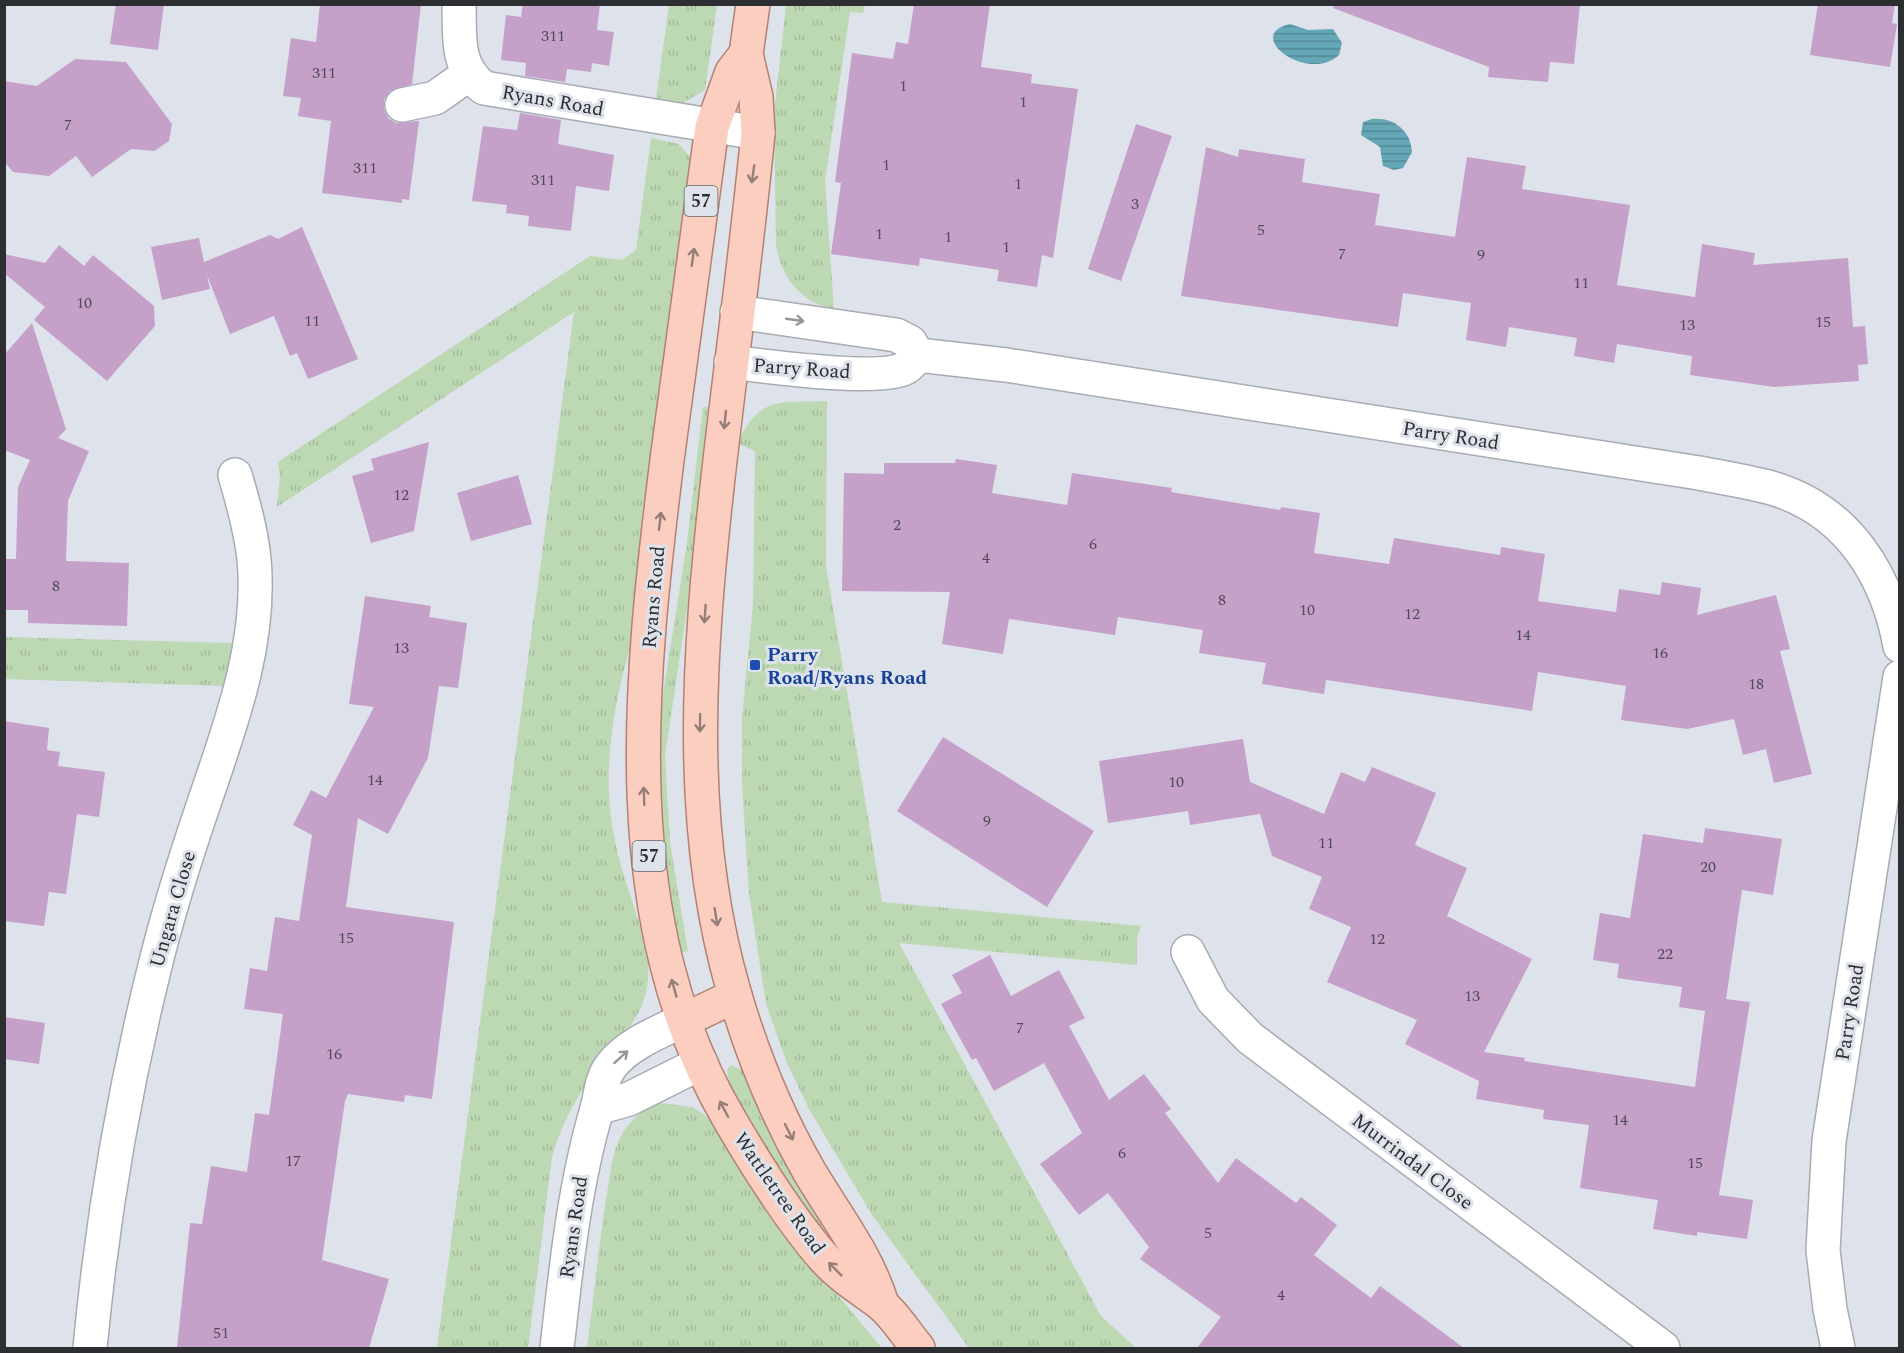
<svg xmlns="http://www.w3.org/2000/svg" width="1904" height="1353" font-family="Spectral,serif">
<style>
.grass{fill:url(#grass-tufts)}
.water{fill:url(#water-rules)}
.building{fill:#c5a1ca}
.lines{fill:none;stroke-linecap:round;stroke-linejoin:round}
.minor-casing{stroke:#a7acb3;stroke-width:36}
.major-casing{stroke:#b28171;stroke-width:36}
.minor{stroke:#fff;stroke-width:33}
.major{stroke:#fccebf;stroke-width:33}
.oneway{stroke:#947e78}
.oneway2{stroke:#969698}
.transit-dot{fill:#1a4fb4;stroke:#dee2ea;stroke-width:2}
.labels{text-anchor:middle;stroke-width:6;stroke-linejoin:round;paint-order:stroke}
.number-label{font-size:16px;fill:#524b57}
.shield{fill:#dee2ea;stroke:#616468;stroke-width:1.5}
.shield-label{font-size:18px;font-weight:bold;fill:#2c2e31}
.street-label{font-size:20px;fill:#2c2e31;stroke:#dee2ea}
.transit-label{font-size:20px;font-weight:bold;fill:#164399;stroke:#dee2ea;text-anchor:start}
</style>
<defs>
<pattern id="grass-tufts" width="24" height="20" patternUnits="userSpaceOnUse" patternTransform="scale(1.5)"><rect width="24" height="20" fill="#bdd9b3"/><path d="M3 7l-1-3M5 7V3M7 7l1-3M15 17l-1-3M17 17v-4M19 17l1-3" fill="none" stroke="#a3bb9a"/></pattern>
<pattern id="water-rules" width="6" height="5" patternUnits="userSpaceOnUse" patternTransform="scale(1.5)"><rect width="6" height="5" fill="#65a7b6"/><path d="M0 2.5h6" fill="none" stroke="#538895"/></pattern>
</defs>
<rect width="100%" height="100%" fill="#dee2ea"/>
<g class="grass">
<path d="M669,5H717L705,90L683,103L656,99Z"/>
<path d="M786,5H865L863,13L850,12L825,181L834,309C801,303 781,277 776,245L774,113Z"/>
<path d="M651,138L679,144L695,163L639,619C616,689 599,767 615,841C622,877 637,911 646,947C657,1007 628,1027 596,1070C576,1097 561,1125 552,1157L528,1348H437L574,312L277,507L280,478L278,462L590,256L622,260L636,250Z"/>
<path d="M827,401L826,566L882,902L1141,926L1137,938V965L899,943L1101,1316L1136,1348H969L872,1215L809,1109L787,1063L766,1004L749,894L742,784V719L753,604L755,451L737,443C761,395 779,403 827,401Z"/>
<path d="M703,407L712,408L686,616L665,756L670,842L688,951L680,953L663,853L657,732L687,543Z"/>
<path d="M5,637L234,643L226,686L5,679Z"/>
<path d="M732,1065L743,1071L829,1226L825,1236C808,1213 719,1090 728,1068Z"/>
<path d="M660,1103L693,1107L710,1119L821,1275L882,1348H587C594,1295 599,1241 608,1187C611,1171 612,1153 620,1138C629,1120 642,1110 660,1103Z"/>
</g>
<g class="water">
<path d="M1290,24L1308,30L1333,29L1342,43L1339,55C1308,84 1242,35 1290,24Z"/>
<path d="M1372,119C1393,117 1411,130 1412,152L1403,168L1394,170L1383,166L1380,147L1361,135L1363,122Z"/>
</g>
<g class="building">
<path d="M116,4H164L158,50L110,44Z"/>
<path d="M320,4H421L412,84L390,91L384,100V109L388,118L396,123L419,121L409,200L402,199V203L322,193L331,121L298,116L301,98L283,96L291,38L316,42Z"/>
<path d="M523,4H600L597,30L614,32L609,66L592,63L591,72L567,69L565,82L525,76L526,63L501,60L506,15L521,17Z"/>
<path d="M914,4H990L981,67L1032,74L1031,83L1078,89L1053,258L1042,255L1037,287L997,281L999,270L920,258L919,266L831,254L841,183L835,182L852,53L893,59L896,42L908,44Z"/>
<path d="M1334,4H1580L1574,64L1550,62L1548,82L1488,77L1489,67L1333,8Z"/>
<path d="M1818,4H1895L1892,23L1897,24L1890,67L1810,55Z"/>
<path d="M75,59L126,62L172,124L169,141L154,151L131,149L92,177L76,156L49,176L13,172L4,161V81L37,86Z"/>
<path d="M520,113L561,120L558,144L614,155L609,191L576,186L571,231L528,226L529,216L506,213L507,205L472,201L483,126L517,130Z"/>
<path d="M1136,124L1172,136L1121,281L1088,269Z"/>
<path d="M1206,147L1238,157L1239,149L1305,159L1302,182L1380,194L1375,225L1455,237L1467,157L1526,166L1522,189L1630,205L1617,285L1695,297L1702,244L1755,253L1753,265L1848,258L1853,327L1865,326L1868,364L1858,365L1859,381L1774,387L1690,375L1692,356L1617,344L1614,363L1574,356L1577,338L1509,327L1506,347L1466,340L1471,303L1403,293L1398,327L1181,296Z"/>
<path d="M302,227L358,359L308,379L297,353L290,356L274,316L230,334L207,275L210,289L162,300L151,247L199,238L204,262L270,235L278,239Z"/>
<path d="M59,245L84,266L93,255L154,306L155,326L107,381L34,320L45,307L4,273V254L45,263Z"/>
<path d="M32,323L66,429L58,438L89,451L68,501L66,561L129,563L127,626L28,623V610H4V559H16L18,487L30,460L4,450V355Z"/>
<path d="M429,442L414,531L371,543L352,476L374,470L371,459Z"/>
<path d="M956,459L997,465L992,493L1067,505L1072,473L1172,488L1171,492L1280,510L1281,507L1320,513L1314,553L1389,564L1394,538L1500,555L1501,547L1545,554L1538,601L1616,612L1619,589L1660,595L1662,582L1701,588L1697,615L1776,595L1790,649L1780,651L1812,774L1774,783L1766,749L1743,755L1734,719L1687,729L1621,720L1626,686L1538,672L1532,711L1326,680L1324,694L1262,684L1266,663L1199,653L1203,630L1118,617L1115,635L1009,619L1003,654L942,644L950,592L842,591L844,473L884,474V463H955Z"/>
<path d="M518,475L532,524L471,541L457,493Z"/>
<path d="M365,596L431,606L429,617L467,623L458,688L439,686L428,758L388,834L358,818L346,907L454,922L432,1099L405,1095L404,1102L348,1094L345,1101L322,1260L389,1279L369,1348H177L190,1223L202,1224L211,1166L247,1172L255,1113L269,1115L283,1014L244,1009L250,968L267,971L275,917L299,921L312,835L293,825L311,790L326,798L374,707L349,704Z"/>
<path d="M4,721L49,728L47,750L60,752L58,766L105,772L99,817L77,814L66,894L49,892L44,926L4,921Z"/>
<path d="M943,737L1094,831L1047,907L897,811Z"/>
<path d="M1243,739L1250,782L1324,814L1341,772L1365,782L1372,767L1436,793L1415,845L1467,868L1447,916L1532,959L1484,1052L1525,1058L1524,1061L1695,1087L1705,1011L1679,1007L1682,987L1617,978L1619,964L1593,960L1600,913L1630,918L1643,834L1703,843L1705,828L1782,839L1773,895L1742,890L1726,999L1750,1002L1719,1195L1753,1200L1747,1239L1697,1232V1236L1653,1229L1658,1200L1580,1188L1589,1125L1543,1119L1544,1110L1476,1099L1479,1081L1405,1044L1417,1020L1327,982L1351,927L1309,909L1322,877L1272,856L1260,814L1190,825L1188,811L1108,823L1099,761Z"/>
<path d="M990,955L1011,996L1059,970L1085,1018L1069,1026L1109,1100L1144,1074L1171,1109L1165,1113L1218,1183L1236,1158L1296,1203L1301,1197L1337,1225L1314,1255L1371,1298L1380,1286L1464,1348H1197L1221,1317L1140,1259L1149,1247L1108,1193L1079,1215L1040,1164L1082,1133L1044,1063L994,1091L976,1058L972,1060L941,1004L962,993L952,975Z"/>
<path d="M4,1017L45,1023L39,1064L4,1059Z"/>
</g>
<g class="lines">
<defs>
<g id="minor">
<path d="M459,4C460,37 455,66 484,88L758,133"/>
<path d="M402,105L435,98L469,74"/>
<path d="M737,312L896,335L910,342L918,355"/>
<path d="M918,355L1006,365L1699,473C1724,478 1751,482 1775,489C1848,512 1887,575 1900,646"/>
<path d="M731,362C763,366 881,382 905,368C910,366 914,359 918,355"/>
<path d="M1188,952L1213,1000L1250,1038L1663,1348"/>
<path d="M597,1108L629,1099L701,1063"/>
<path d="M90,1348C102,1220 123,1095 154,970C167,916 184,862 202,809C229,729 262,645 254,559C251,530 243,502 235,475"/>
<path d="M557,1348C566,1268 574,1187 597,1109C601,1094 601,1079 611,1066C628,1044 659,1032 684,1020"/>
<path d="M1838,1348L1830,1309L1823,1250L1829,1141L1900,677"/>
</g>
<g id="major">
<path d="M753,4L746,54L756,97L758,133C747,248 731,363 718,478C699,649 685,824 734,992C752,1054 777,1115 809,1171C835,1215 867,1255 882,1304"/>
<path d="M746,54L732,72L712,127C696,238 681,349 667,460C640,680 612,922 731,1122C758,1168 789,1218 824,1258C841,1277 860,1288 880,1303C894,1314 906,1334 918,1348"/>
<path d="M684,1020L735,996"/>
</g>
</defs>
<use href="#minor" class="minor-casing"/>
<use href="#major" class="major-casing"/>
<use href="#minor" class="minor"/>
<use href="#major" class="major"/>
</g>
<defs><path id="oneway-shaft" d="M-6 0H5M1.5-3L5.5 0L1.5 3" fill="none" stroke-width="1.6" stroke-linecap="round" stroke-linejoin="round" transform="scale(1.5)"/></defs>
<g class="oneway">
<use href="#oneway-shaft" transform="translate(753 174) rotate(98)"/>
<use href="#oneway-shaft" transform="translate(693 257) rotate(-82)"/>
<use href="#oneway-shaft" transform="translate(725 420) rotate(96)"/>
<use href="#oneway-shaft" transform="translate(660 521) rotate(-83)"/>
<use href="#oneway-shaft" transform="translate(705 614) rotate(94)"/>
<use href="#oneway-shaft" transform="translate(700 723) rotate(91)"/>
<use href="#oneway-shaft" transform="translate(644 796) rotate(-92)"/>
<use href="#oneway-shaft" transform="translate(716 917) rotate(81)"/>
<use href="#oneway-shaft" transform="translate(674 988) rotate(-106)"/>
<use href="#oneway-shaft" transform="translate(724 1109) rotate(-118)"/>
<use href="#oneway-shaft" transform="translate(789 1132) rotate(63)"/>
<use href="#oneway-shaft" transform="translate(835 1269) rotate(-135)"/>
</g>
<g class="oneway2">
<use href="#oneway-shaft" transform="translate(795 320) rotate(8)"/>
<use href="#oneway-shaft" transform="translate(621 1057) rotate(-42)"/>
</g>
<rect class="transit-dot" x="749" y="659" width="12" height="12" rx="3"/>
<g class="labels">
<g class="number-label">
<text x="553" y="41">311</text>
<text x="324" y="78">311</text>
<text x="903" y="91">1</text>
<text x="1023" y="107">1</text>
<text x="68" y="130">7</text>
<text x="886" y="170">1</text>
<text x="365" y="173">311</text>
<text x="543" y="185">311</text>
<text x="1018" y="189">1</text>
<text x="1135" y="209">3</text>
<text x="1261" y="235">5</text>
<text x="879" y="239">1</text>
<text x="948" y="242">1</text>
<text x="1006" y="252">1</text>
<text x="1342" y="259">7</text>
<text x="1481" y="260">9</text>
<text x="1581" y="288">11</text>
<text x="84" y="308">10</text>
<text x="312" y="326">11</text>
<text x="1823" y="327">15</text>
<text x="1687" y="330">13</text>
<text x="401" y="500">12</text>
<text x="897" y="530">2</text>
<text x="1093" y="549">6</text>
<text x="986" y="563">4</text>
<text x="56" y="591">8</text>
<text x="1222" y="605">8</text>
<text x="1307" y="615">10</text>
<text x="1412" y="619">12</text>
<text x="1523" y="640">14</text>
<text x="401" y="653">13</text>
<text x="1660" y="658">16</text>
<text x="1756" y="689">18</text>
<text x="375" y="785">14</text>
<text x="1176" y="787">10</text>
<text x="987" y="826">9</text>
<text x="1326" y="848">11</text>
<text x="1708" y="872">20</text>
<text x="346" y="943">15</text>
<text x="1377" y="944">12</text>
<text x="1665" y="959">22</text>
<text x="1472" y="1001">13</text>
<text x="1020" y="1033">7</text>
<text x="334" y="1059">16</text>
<text x="1620" y="1125">14</text>
<text x="1122" y="1158">6</text>
<text x="293" y="1166">17</text>
<text x="1695" y="1168">15</text>
<text x="1208" y="1238">5</text>
<text x="1281" y="1300">4</text>
<text x="221" y="1338">51</text>
</g>
<g class="shield">
<rect x="684.5" y="186" width="33" height="30" rx="4.5"/>
<rect x="632.5" y="841" width="33" height="30" rx="4.5"/>
</g>
<g class="shield-label">
<text x="701" y="207">57</text>
<text x="649" y="862">57</text>
</g>
<g class="street-label">
<text transform="translate(553 100) rotate(10)" y="7">Ryans Road</text>
<text transform="translate(802 368) rotate(4)" y="7">Parry Road</text>
<text transform="translate(1451 435) rotate(9)" y="7">Parry Road</text>
<text transform="translate(653 597) rotate(-85)" y="7">Ryans Road</text>
<text transform="translate(172 909) rotate(-74)" y="7">Ungara Close</text>
<text transform="translate(1849 1012) rotate(-81)" y="7">Parry Road</text>
<text transform="translate(1413 1161) rotate(37)" y="7">Murrindal Close</text>
<text transform="translate(780 1193) rotate(55)" y="7">Wattletree Road</text>
<text transform="translate(573 1227) rotate(-82)" y="7">Ryans Road</text>
</g>
<g class="transit-label">
<text x="767" y="661">Parry<tspan x="767" dy="23">Road/Ryans Road</tspan></text>
</g>
</g>
<rect width="1904" height="1353" fill="none" stroke="#2c2e31" stroke-width="12"/>
</svg>
